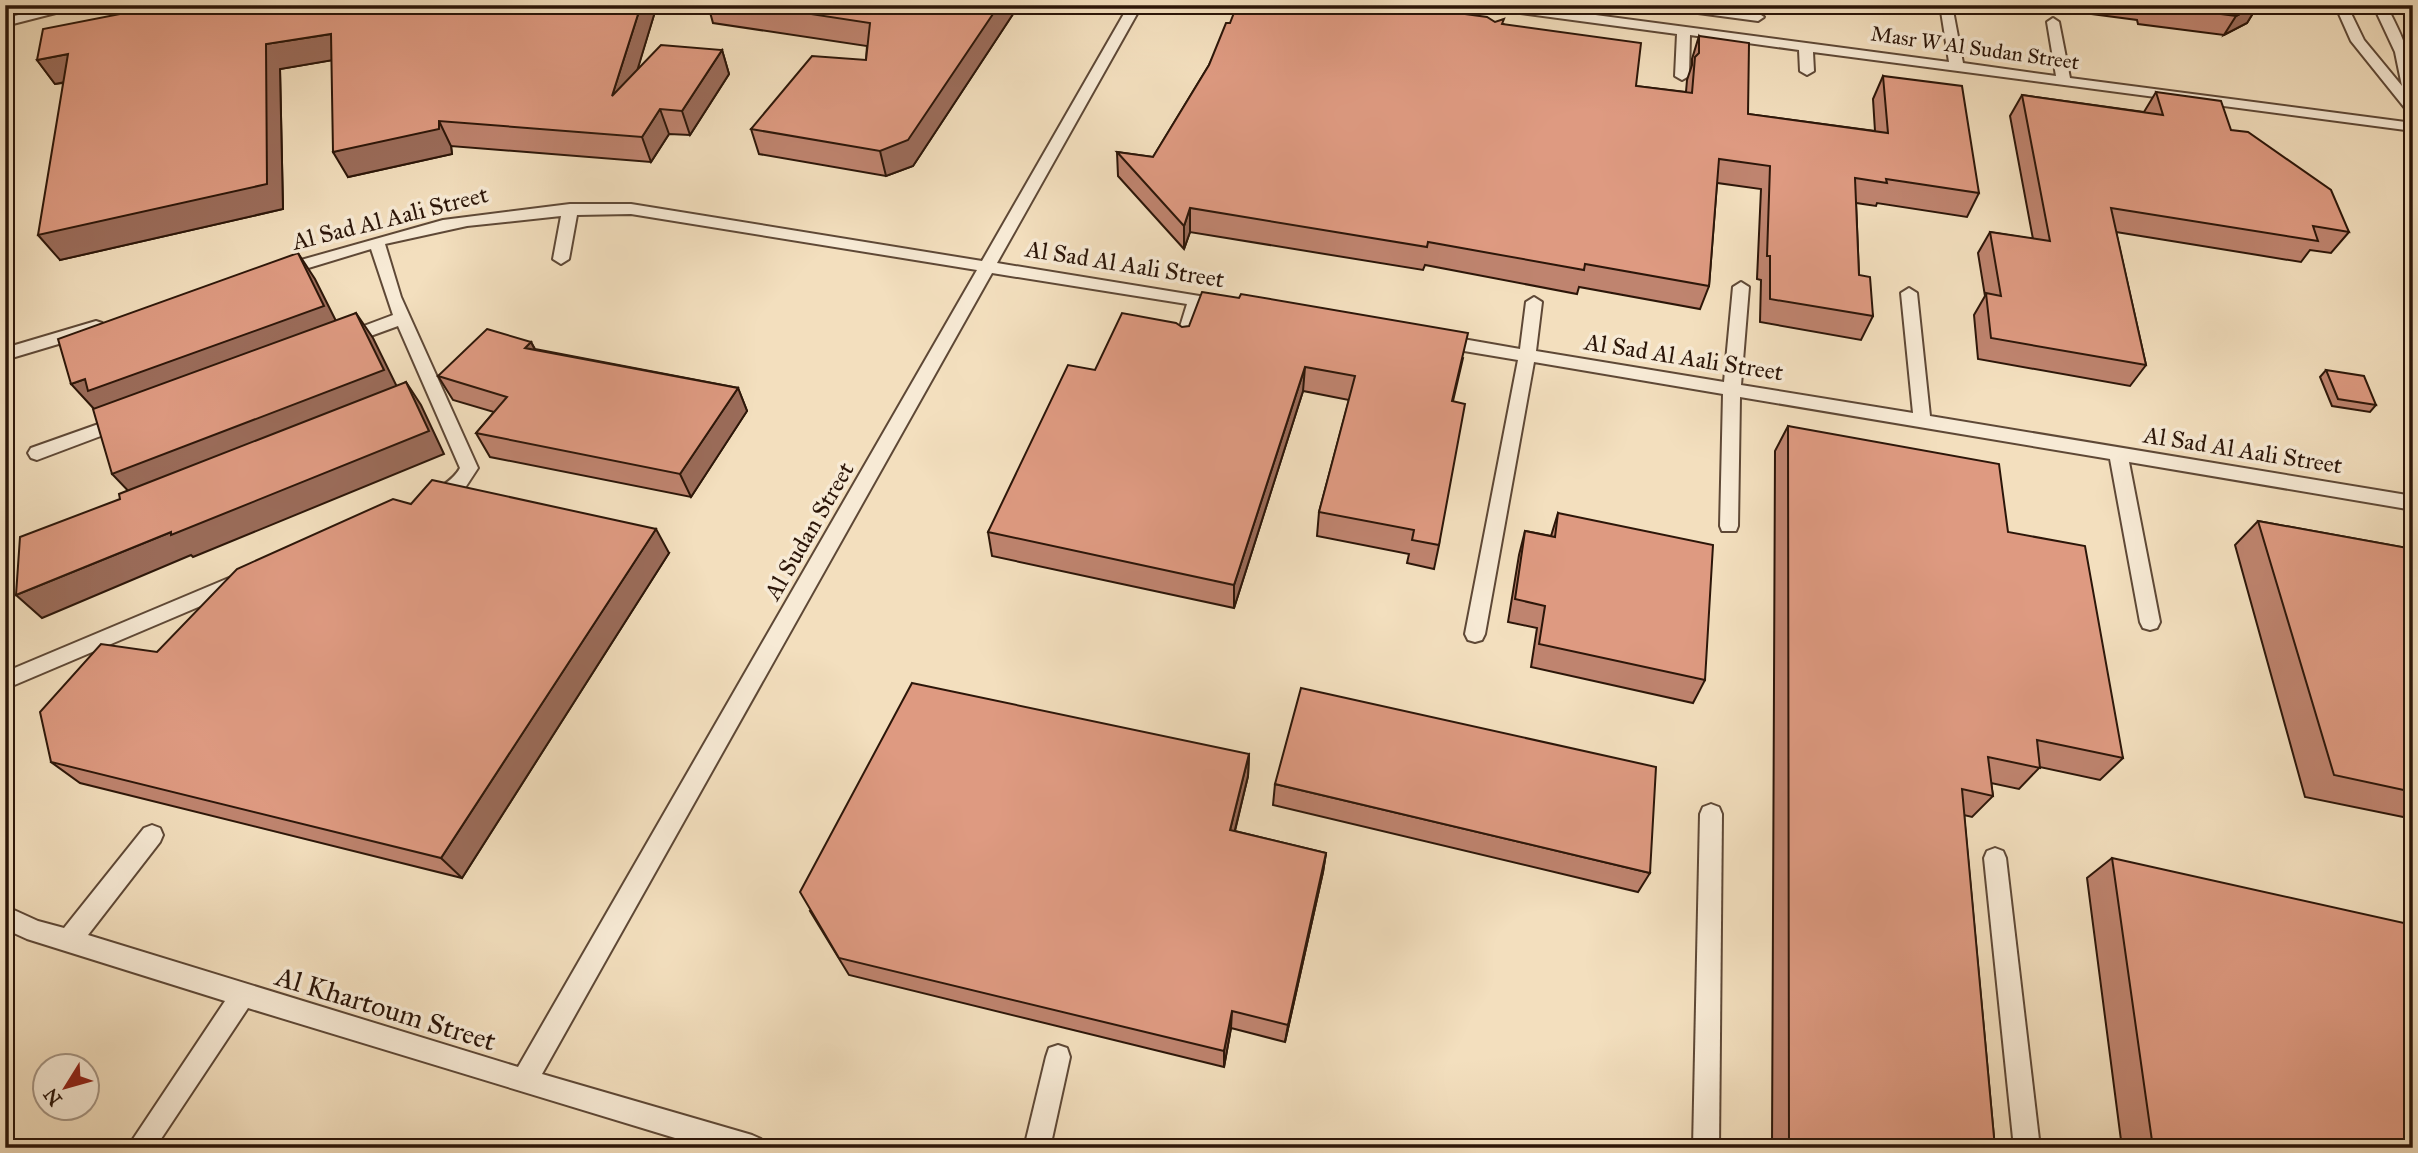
<svg xmlns="http://www.w3.org/2000/svg" width="2418" height="1153" font-family="'IM FELL Great Primer',serif">
<style>
.lines{fill:none;stroke-linecap:round;stroke-linejoin:round}
.service-casing{stroke:#5e4836;stroke-width:4}
.service{fill:#f7ead5;fill-rule:evenodd}
.wall{fill:#bf846f;stroke:#2c1609;stroke-width:2}
.shaded-wall{fill:#9b6c5a;stroke:#2c1609;stroke-width:2}
.building{fill:#de9a81;stroke:#2c1609;stroke-width:2}
.labels{text-anchor:middle;stroke-width:7;stroke-linejoin:round;paint-order:stroke}
.far-street-label{font-size:21px;fill:#2c1609;stroke:#f7ead5}
.street-label{font-size:24px;fill:#2c1609;stroke:#f7ead5}
.near-street-label{font-size:28px;fill:#2c1609;stroke:#f7ead5}
</style>
<rect width="100%" height="100%" fill="#f3dfbe"/>
<filter id="stains"><feTurbulence type="fractalNoise" baseFrequency=".00286" numOctaves="4"/><feColorMatrix values="0 0 0 0 .2 0 0 0 0 .09 0 0 0 0 .02 0 0 0 .5 -.17"/></filter>
<radialGradient id="worn" r=".72"><stop offset=".6" stop-color="#630" stop-opacity="0"/><stop offset="1" stop-color="#630" stop-opacity=".3"/></radialGradient>
<g class="lines">
<defs>
<g id="service">
<path d="M63,5H87L5,26V18Z"/>
<path d="M1129,5H1142L997,263L1224,300L1232,305L1224,310L1202,307L1191,343L1183,349L1175,343L1187,304L992,273L542,1074L752,1135L761,1139L765,1148H708L248,1008L155,1148H127L225,1001L27,939L5,929V906L38,921L64,928L144,828L152,825L160,828L163,835L160,842L88,935L518,1067L977,270L631,214L577,215L569,259L561,264L553,259L561,216L467,226L385,244L401,297L478,468L463,491L438,505L432,503L429,498C437,486 452,483 460,468L398,326L343,346L335,340L337,336L393,315L371,249L282,276L276,275L274,271L276,267L443,220L570,204H631L982,261Z"/>
<path d="M1484,5H1521L1949,62L1940,5H1952L1963,63L2056,76L2047,22L2053,18L2059,22L2070,78L2413,123V131L1813,52L1814,71L1807,75L1800,71L1799,50L1690,35L1689,76L1682,80L1675,76L1677,34L1490,9Z"/>
<path d="M1662,5H1699L1758,13L1764,17L1758,21L1668,9Z"/>
<path d="M2335,5H2347L2364,40L2402,86L2395,52L2373,5H2386C2410,50 2413,63 2413,113L2408,112L2351,41Z"/>
<path d="M1741,282L1749,287L1741,385L1913,413L1901,293L1909,288L1917,293L1930,416L2413,496V510L2129,462L2160,622L2157,628L2150,630L2143,628L2140,622L2110,459L1740,397L1738,526L1736,531H1722L1720,526L1723,394L1534,362L1485,634L1482,640L1475,642L1468,640L1465,634L1518,360L1440,347L1432,341L1434,337L1440,335L1520,349L1526,302L1534,297L1542,302L1536,351L1724,382L1733,287Z"/>
<path d="M96,321L102,323L104,327L102,331L5,360V348Z"/>
<path d="M124,415L130,417L133,421L130,425L37,460L31,458L28,453L31,448Z"/>
<path d="M236,575L243,578L246,583L243,588L5,689V672Z"/>
<path d="M1711,804L1719,807L1722,814L1719,1148H1693L1700,814L1703,807Z"/>
<path d="M1995,848L2003,851L2006,858L2040,1148H2014L1984,858L1987,851Z"/>
<path d="M1058,1045L1067,1048L1070,1057L1050,1148H1024L1046,1057L1049,1048Z"/>
</g>
</defs>
<use href="#service" class="service-casing"/>
<use href="#service" class="service"/>
</g>
<g class="wall">
<path d="M166,5H657L637,70L722,50L729,74L690,135L669,134L651,162L451,146L452,154L348,177L332,60L280,69L283,209L60,260L63,83L55,84L37,60Z"/>
<path d="M708,5H1019L913,166L886,176L759,154L751,129L866,60L867,46L713,23Z"/>
<path d="M2022,5H2258L2247,23L2224,35L2138,24L2137,20Z"/>
<path d="M1341,7L1495,22L1503,24L1636,86L1686,92L1687,80L1692,65V59L1699,36L1748,114L1875,131L1873,99L1883,76L1979,193L1967,217L1877,203L1876,206L1856,203L1859,275L1873,316L1861,340L1760,322L1761,280L1757,279L1761,189L1717,183L1709,286L1700,309L1579,287L1577,294L1425,265L1423,270L1190,232L1184,249L1118,176L1117,152L1153,157L1209,65L1230,23Z"/>
<path d="M2156,92L2231,130L2349,232L2331,253L2310,250L2301,262L2116,232L2146,365L2130,386L1978,359L1974,315L1985,296L1978,253L1990,232L2033,239L2010,116L2022,95L2144,112Z"/>
<path d="M1182,327L1463,358L1453,401L1439,545L1434,569L1407,563L1409,554L1317,536L1319,512L1349,400L1303,391L1234,608L992,556L988,532L1095,370Z"/>
<path d="M531,342L535,349L738,388L747,411L691,497L490,457L476,433L494,412L453,400L438,376Z"/>
<path d="M2326,370L2376,405L2370,412L2332,406L2320,377Z"/>
<path d="M1788,426L2008,532L2123,758L2100,780L2040,767L2019,789L1991,783L1993,796L1972,817L1964,815L1995,1148H1772L1775,451Z"/>
<path d="M411,504L669,553L462,878L80,783L51,762L157,652Z"/>
<path d="M1558,513L1705,680L1693,703L1531,667L1537,628L1508,622L1519,555L1525,531L1551,536Z"/>
<path d="M2258,521L2413,549V819L2305,797L2235,545Z"/>
<path d="M1249,754L1248,776L1235,831L1326,853L1323,872L1285,1042L1231,1028L1224,1067L849,975L810,911Z"/>
<path d="M1275,784L1650,873L1638,892L1273,805Z"/>
<path d="M2112,858L2413,1148H2122L2087,878Z"/>
</g>
<g class="shaded-wall">
<path d="M641,5H657L622,121L612,96Z"/>
<path d="M999,5H1019L913,166L886,176L880,151Z"/>
<path d="M2257,5H2258L2247,23L2224,35L2236,16Z"/>
<path d="M331,34L345,58L280,69L283,209L60,260L38,235L266,44Z"/>
<path d="M722,50L729,74L690,135L682,111Z"/>
<path d="M68,54L86,78L55,84L37,60Z"/>
<path d="M660,109L669,134L651,162L642,137Z"/>
<path d="M439,121L451,146L452,154L348,177L333,152Z"/>
<path d="M1190,208V232L1184,249V226Z"/>
<path d="M298,253L315,279L341,331L95,410L71,384L85,379Z"/>
<path d="M356,313L373,338L401,395L136,499L112,474Z"/>
<path d="M531,342L543,366L525,348Z"/>
<path d="M1305,367L1303,391L1234,608V585Z"/>
<path d="M406,382L421,405L444,454L193,557L191,555L42,618L16,595L171,532Z"/>
<path d="M738,388L747,411L691,497L680,474Z"/>
<path d="M656,529L669,553L462,878L441,858Z"/>
<path d="M1249,754L1248,776L1230,850V830Z"/>
<path d="M1326,853L1323,872L1285,1042L1288,1025Z"/>
<path d="M1232,1011L1231,1028L1224,1067V1051Z"/>
</g>
<g class="building">
<path d="M166,5H641L612,96L661,45L722,50L682,111L660,109L642,137L439,121V129L333,152L331,34L266,44L267,184L38,235L68,54L37,60L43,29Z"/>
<path d="M752,5H999L908,140L880,151L751,129L812,56L866,60L870,23Z"/>
<path d="M1237,5H1339L1341,7L1346,5H1375L1421,10V8L1487,17L1495,22L1504,19L1502,24L1641,43L1636,86L1692,93L1695,57L1699,53V36L1749,43L1748,114L1888,133L1883,76L1962,86L1979,193L1886,179L1887,183L1855,178L1859,275L1870,277L1873,316L1770,299V256H1767L1770,166L1719,159L1709,286L1585,264L1584,270L1428,242L1427,247L1190,208L1184,226L1117,152L1153,157L1209,65L1226,23H1230Z"/>
<path d="M2151,5H2257L2236,16Z"/>
<path d="M2156,92L2221,101L2231,130L2248,132L2331,190L2349,232L2313,226L2318,241L2111,208L2146,365L1991,338L1986,293L2001,296L1990,232L2050,241L2022,95L2163,115Z"/>
<path d="M298,253L324,306L88,391L85,379L71,384L58,339Z"/>
<path d="M1202,292L1239,298L1241,294L1468,333L1452,401L1465,404L1439,545L1412,540L1414,530L1319,512L1355,376L1305,367L1234,585L988,532L1068,365L1095,370L1122,313L1176,323L1182,327L1189,326Z"/>
<path d="M356,313L384,370L112,474L93,409Z"/>
<path d="M487,329L531,342L525,348L738,388L680,474L476,433L507,397L438,376Z"/>
<path d="M2326,370L2364,376L2376,405L2338,399Z"/>
<path d="M406,382L429,431L171,535V532L16,595L20,537L120,499L119,494Z"/>
<path d="M1788,426L1999,464L2008,532L2085,546L2123,758L2037,740L2040,768L1988,757L1993,796L1962,789L1995,1148H1789Z"/>
<path d="M432,480L656,529L441,858L51,762L40,712L101,644L157,652L237,569L393,499L411,504Z"/>
<path d="M1558,513L1713,545L1705,680L1539,644L1545,606L1515,599L1525,531L1555,537Z"/>
<path d="M2258,521L2413,549V792L2334,775Z"/>
<path d="M912,683L1249,754L1230,830L1326,853L1288,1025L1232,1011L1224,1051L839,958L800,892Z"/>
<path d="M1301,688L1656,767L1650,873L1275,784Z"/>
<path d="M2112,858L2413,925V1148H2153Z"/>
</g>
<g class="labels">
<g class="far-street-label">
<text transform="translate(1975 48) rotate(8)" y="7">Masr W Al Sudan Street</text>
</g>
<g class="street-label">
<text transform="translate(390 218) rotate(-14)" y="8">Al Sad Al Aali Street</text>
<text transform="translate(1125 264) rotate(9)" y="8">Al Sad Al Aali Street</text>
<text transform="translate(1684 357) rotate(9)" y="8">Al Sad Al Aali Street</text>
<text transform="translate(2243 450) rotate(9)" y="8">Al Sad Al Aali Street</text>
<text transform="translate(809 531) rotate(-60)" y="8">Al Sudan Street</text>
</g>
<g class="near-street-label">
<text transform="translate(386 1008) rotate(17)" y="10">Al Khartoum Street</text>
</g>
</g>
<rect width="2418" height="1153" fill="none" stroke="#f3dfbe" stroke-width="28"/>
<rect x="7" y="7" width="2404" height="1139" fill="none" stroke="#2c1609" stroke-width="3.5"/>
<rect x="14" y="14" width="2390" height="1125" fill="none" stroke="#2c1609" stroke-width="2"/>
<g transform="translate(66 1087) rotate(233)"><circle r="33" fill="#f7ead5" stroke="#a69583" stroke-width="2"/>
<path d="M0-5L12 26L0 18L-12 26Z" fill="#8f2418"/>
<text y="-10" font-size="19" font-weight="bold" text-anchor="middle" fill="#2c1609">N</text>
</g>
<rect width="100%" height="100%" filter="url(#stains)"/>
<rect width="100%" height="100%" fill="url(#worn)"/>
</svg>
